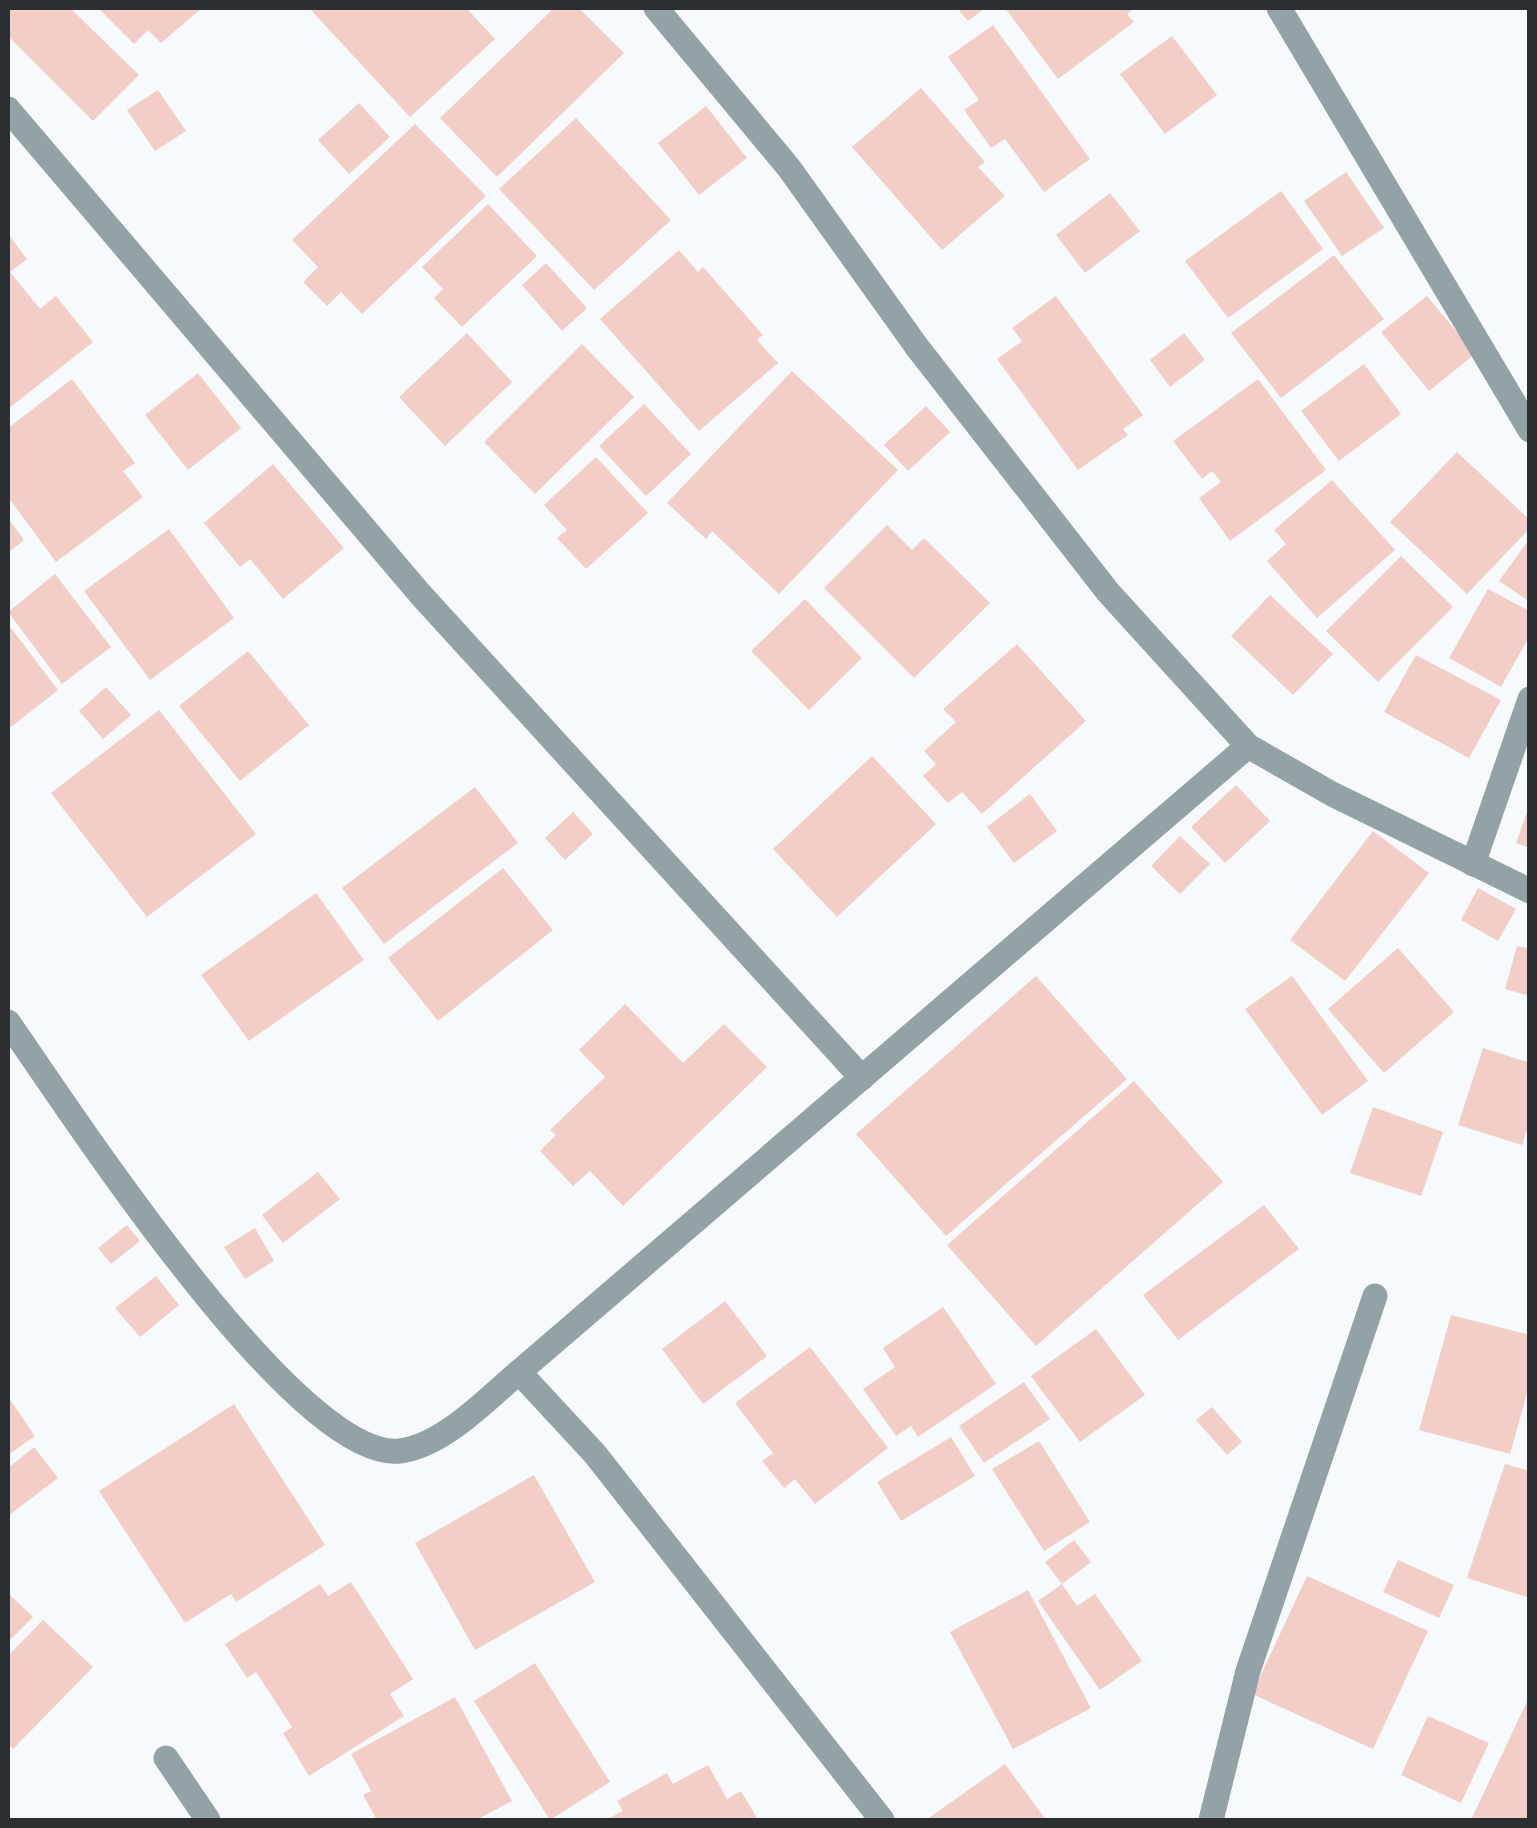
<svg xmlns="http://www.w3.org/2000/svg" width="1537" height="1828" font-family="Commissioner,sans-serif">
<style>
.building{fill:#f2cec6}
.lines{fill:none;stroke-linecap:round;stroke-linejoin:round}
.street{stroke:#92a2a6;stroke-width:25}
</style>
<rect width="100%" height="100%" fill="#f6fafd"/>
<g class="building">
<path d="M8,8H70L139,75L93,121L8,36Z"/>
<path d="M98,8H202L161,43L148,30L134,44Z"/>
<path d="M309,8H466L495,39L410,117Z"/>
<path d="M554,8H579L624,53L497,177L440,118Z"/>
<path d="M957,8H985L968,21Z"/>
<path d="M1005,8H1135L1127,14L1134,22L1058,79Z"/>
<path d="M993,25L1090,159L1044,192L1005,139L991,148L964,110L979,100L948,57Z"/>
<path d="M1172,36L1217,95L1165,134L1120,74Z"/>
<path d="M921,88L985,162L978,167L1005,196L942,250L852,147Z"/>
<path d="M158,90L186,131L155,151L127,110Z"/>
<path d="M359,103L390,137L349,174L318,140Z"/>
<path d="M706,106L747,158L699,195L658,143Z"/>
<path d="M576,118L671,220L594,290L499,189Z"/>
<path d="M415,124L486,196L362,314L341,292L327,306L303,282L318,267L292,240Z"/>
<path d="M1346,172L1384,228L1342,256L1304,201Z"/>
<path d="M1281,191L1323,249L1228,318L1185,261Z"/>
<path d="M1110,193L1140,231L1085,273L1056,235Z"/>
<path d="M488,204L537,256L462,327L434,298L443,289L422,267Z"/>
<path d="M8,234L27,259L10,272L40,309L56,296L93,342L8,409Z"/>
<path d="M679,250L698,272L703,267L763,335L757,340L778,363L699,431L600,319Z"/>
<path d="M1334,255L1384,319L1281,398L1231,333Z"/>
<path d="M546,263L587,308L562,331L522,285Z"/>
<path d="M1056,296L1143,415L1123,429L1128,435L1078,470L997,359L1022,341L1012,328Z"/>
<path d="M1427,296L1475,354L1429,391L1381,332Z"/>
<path d="M467,333L512,382L445,446L399,397Z"/>
<path d="M1184,333L1205,360L1170,387L1150,360Z"/>
<path d="M582,344L634,397L535,494L484,442Z"/>
<path d="M1364,364L1401,414L1339,461L1301,411Z"/>
<path d="M792,371L898,470L779,594L712,531L706,539L667,503Z"/>
<path d="M198,373L241,428L188,470L145,415Z"/>
<path d="M72,379L135,463L123,471L143,497L56,562L8,497V428Z"/>
<path d="M1258,379L1326,470L1230,541L1199,498L1221,482L1212,471L1202,479L1173,441Z"/>
<path d="M644,404L691,454L646,496L599,446Z"/>
<path d="M926,406L950,432L908,471L884,445Z"/>
<path d="M1457,452L1530,520V528L1467,594L1390,522Z"/>
<path d="M596,457L648,513L586,569L557,538L567,530L544,505Z"/>
<path d="M273,464L344,548L283,599L250,559L240,567L204,523Z"/>
<path d="M1332,480L1395,550L1317,618L1267,561L1286,544L1274,530Z"/>
<path d="M8,518L24,540L8,553Z"/>
<path d="M887,525L912,550L924,538L990,603L914,678L824,588Z"/>
<path d="M169,529L234,618L150,680L84,591Z"/>
<path d="M1530,538V602L1499,581Z"/>
<path d="M1401,556L1453,607L1378,682L1326,631Z"/>
<path d="M55,574L111,647L62,684L8,612Z"/>
<path d="M1488,589L1530,611V635L1501,687L1449,658Z"/>
<path d="M1270,595L1333,654L1293,695L1231,636Z"/>
<path d="M805,599L862,658L809,710L751,651Z"/>
<path d="M8,624L58,690L11,727L8,723Z"/>
<path d="M1017,644L1086,721L982,814L962,792L948,803L923,776L936,764L924,751L956,722L943,709Z"/>
<path d="M248,651L309,725L240,781L179,706Z"/>
<path d="M1416,655L1501,700L1469,758L1384,712Z"/>
<path d="M106,687L131,715L103,739L79,711Z"/>
<path d="M159,710L256,834L147,917L51,793Z"/>
<path d="M872,756L936,824L837,917L773,849Z"/>
<path d="M1236,785L1270,821L1225,863L1191,827Z"/>
<path d="M475,787L518,843L384,944L342,888Z"/>
<path d="M1030,794L1057,831L1014,863L987,827Z"/>
<path d="M1529,807H1530V848L1516,843Z"/>
<path d="M573,812L593,834L565,860L545,838Z"/>
<path d="M1373,831L1429,873L1345,981L1290,940Z"/>
<path d="M1180,836L1210,864L1180,894L1151,866Z"/>
<path d="M503,868L553,930L438,1021L388,958Z"/>
<path d="M1478,888L1516,909L1498,941L1461,920Z"/>
<path d="M316,893L364,960L249,1041L201,975Z"/>
<path d="M1517,946L1530,949V996L1505,989Z"/>
<path d="M1398,948L1454,1012L1384,1073L1328,1009Z"/>
<path d="M1036,976L1127,1079L946,1236L856,1134Z"/>
<path d="M1292,976L1368,1081L1322,1115L1245,1009Z"/>
<path d="M625,1004L683,1063L724,1024L767,1067L623,1206L590,1171L573,1186L540,1151L556,1135L550,1130L605,1077L579,1050Z"/>
<path d="M1483,1048L1530,1063V1121L1522,1145L1458,1125Z"/>
<path d="M1134,1081L1223,1182L1036,1346L947,1245Z"/>
<path d="M1373,1107L1443,1132L1421,1196L1350,1173Z"/>
<path d="M318,1172L340,1199L283,1243L262,1215Z"/>
<path d="M1264,1205L1299,1249L1178,1340L1143,1295Z"/>
<path d="M127,1225L140,1241L111,1264L98,1248Z"/>
<path d="M255,1228L274,1261L245,1279L224,1247Z"/>
<path d="M156,1276L179,1305L140,1337L115,1308Z"/>
<path d="M725,1301L767,1356L703,1404L662,1349Z"/>
<path d="M943,1307L996,1384L918,1437L911,1426L896,1436L863,1389L895,1367L883,1348Z"/>
<path d="M1451,1315L1530,1335V1382L1510,1454L1419,1430Z"/>
<path d="M1096,1329L1145,1395L1080,1442L1031,1376Z"/>
<path d="M810,1347L888,1448L815,1504L795,1479L784,1488L762,1461L773,1453L735,1403Z"/>
<path d="M1024,1382L1050,1419L984,1463L959,1426Z"/>
<path d="M8,1397L35,1436L8,1455Z"/>
<path d="M234,1404L325,1545L236,1602L231,1594L185,1623L99,1491Z"/>
<path d="M1212,1407L1242,1442L1227,1455L1196,1420Z"/>
<path d="M951,1437L975,1476L901,1521L877,1482Z"/>
<path d="M1039,1441L1090,1522L1044,1551L992,1469Z"/>
<path d="M34,1447L58,1478L8,1516V1468Z"/>
<path d="M1505,1464L1530,1471V1598L1467,1578Z"/>
<path d="M534,1475L595,1582L475,1650L415,1543Z"/>
<path d="M1074,1540L1091,1562L1062,1584L1045,1562Z"/>
<path d="M1398,1560L1454,1585L1439,1618L1383,1592Z"/>
<path d="M1307,1576L1428,1631L1373,1749L1252,1694Z"/>
<path d="M351,1582L413,1679L390,1694L404,1716L309,1776L283,1733L292,1727L256,1672L247,1678L225,1644L320,1584L328,1596Z"/>
<path d="M1062,1584L1077,1606L1095,1594L1142,1661L1100,1690L1038,1601Z"/>
<path d="M1028,1590L1091,1708L1013,1749L950,1632Z"/>
<path d="M8,1593L33,1617L8,1642Z"/>
<path d="M43,1620L93,1667L13,1749L8,1744V1656Z"/>
<path d="M535,1663L610,1782L550,1820L474,1701Z"/>
<path d="M1530,1695V1820H1471Z"/>
<path d="M455,1697L512,1801L476,1820H377L363,1795L371,1791L351,1754Z"/>
<path d="M1428,1716L1489,1743L1461,1803L1401,1775Z"/>
<path d="M1005,1764L1046,1820H926Z"/>
<path d="M708,1765L727,1799L741,1791L758,1820H606L623,1811L617,1801L667,1773L673,1784Z"/>
</g>
<g class="lines">
<g class="street">
<path d="M656,8L789,168L917,347L1108,592L1248,746L1332,794L1530,891"/>
<path d="M1279,8L1530,430"/>
<path d="M8,109L421,595L862,1078"/>
<path d="M1473,864L1530,699"/>
<path d="M8,1022C67,1106 297,1463 400,1451C443,1446 487,1399 519,1372L1248,746"/>
<path d="M519,1372L595,1454L882,1820"/>
<path d="M166,1758L208,1820"/>
<path d="M1211,1820L1248,1671L1375,1296"/>
</g>
</g>
<rect width="1537" height="1828" fill="none" stroke="#2c2f32" stroke-width="20"/>
</svg>
